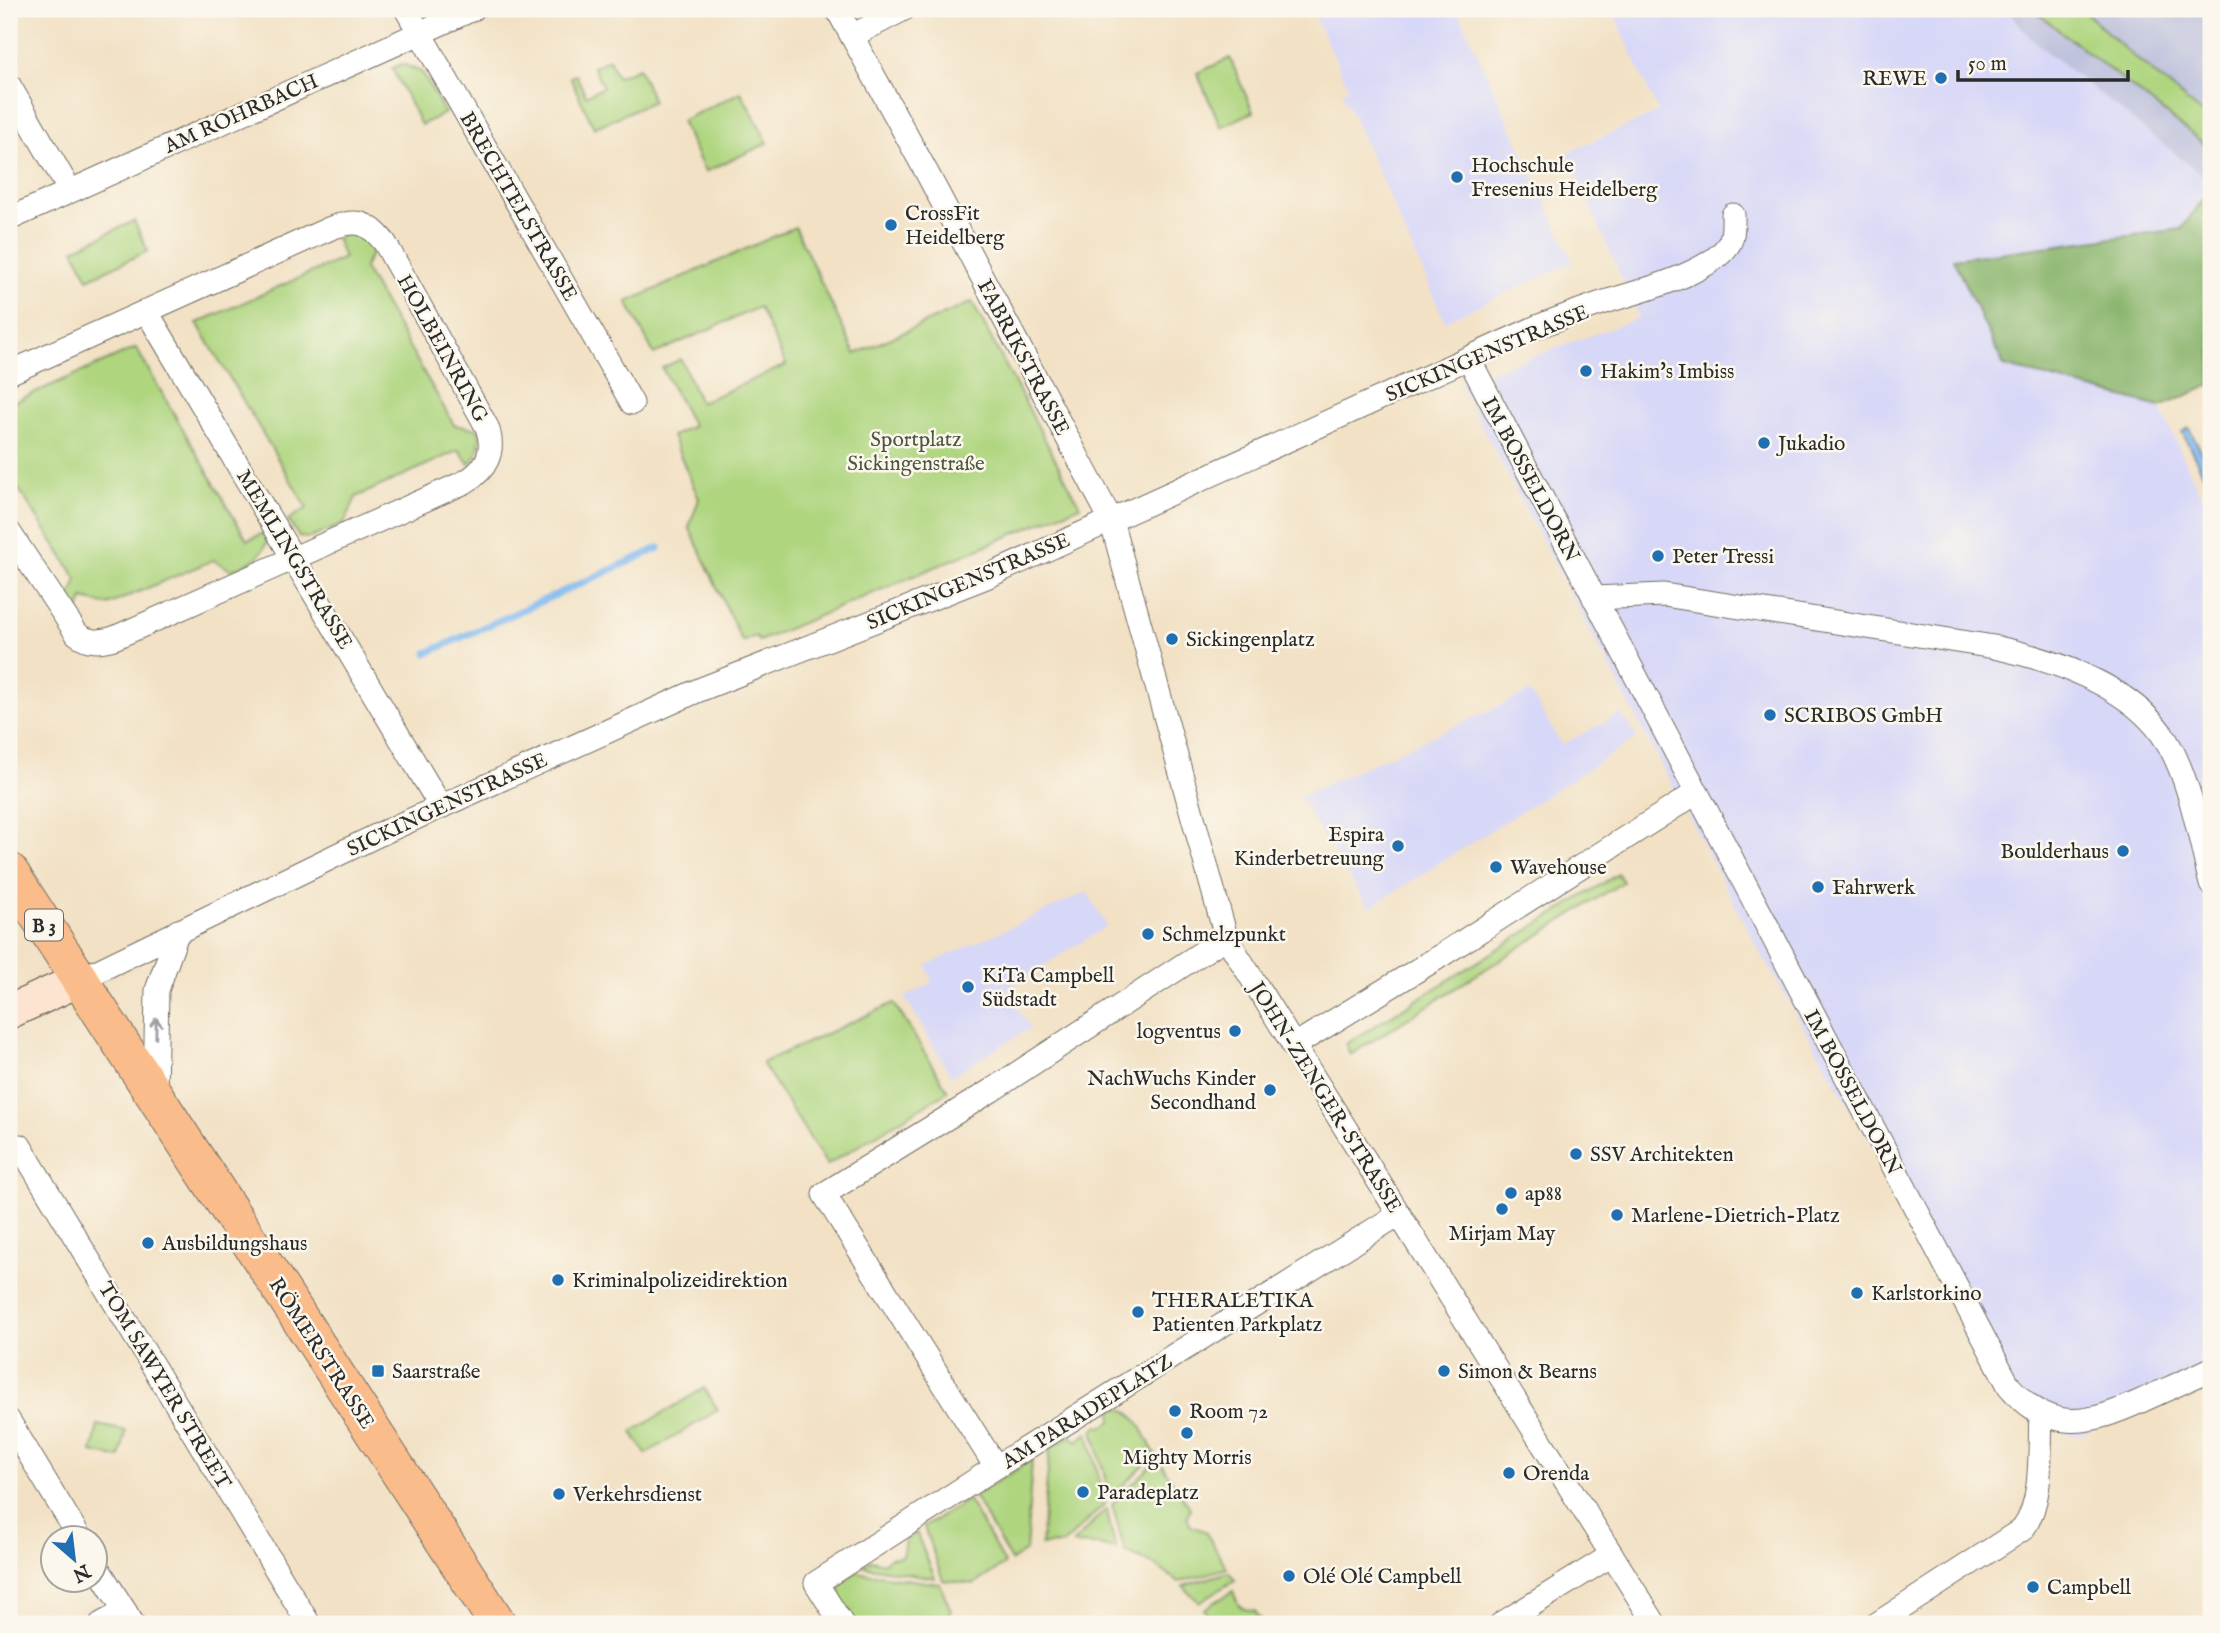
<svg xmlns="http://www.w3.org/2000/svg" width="2220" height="1633" font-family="'IM FELL English',serif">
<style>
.built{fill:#d7d7f8}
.industrial{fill:#bfc2dd}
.green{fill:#afd57f;stroke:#6d8055;stroke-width:2}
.forest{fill:#8bb66e;stroke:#5b704c;stroke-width:2}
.water{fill:#7db7ee;stroke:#54718c;stroke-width:2}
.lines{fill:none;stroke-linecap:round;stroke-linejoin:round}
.stream{stroke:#7db7ee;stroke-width:7}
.street-casing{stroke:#716b61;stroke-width:25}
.secondary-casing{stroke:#716b61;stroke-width:36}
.primary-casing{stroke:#716b61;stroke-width:39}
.street{stroke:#fff;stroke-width:23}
.secondary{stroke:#fde4d1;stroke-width:33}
.primary{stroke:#fabc8b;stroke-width:37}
.oneway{stroke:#a0a0a0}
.poi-dot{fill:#1f6fb2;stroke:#fbf7ec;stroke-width:2.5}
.labels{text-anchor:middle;stroke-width:5;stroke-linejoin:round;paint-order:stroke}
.shield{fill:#fbf7ec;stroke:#696865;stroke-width:2}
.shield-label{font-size:19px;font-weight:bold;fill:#2b2b2b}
.poi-label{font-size:21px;fill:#2b2b2b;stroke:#fbf7ec;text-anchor:start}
.street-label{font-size:21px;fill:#2b2b2b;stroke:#fbf7ec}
.park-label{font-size:21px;fill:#4c5640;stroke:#fbf7ec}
</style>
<rect width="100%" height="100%" fill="#fbf7ec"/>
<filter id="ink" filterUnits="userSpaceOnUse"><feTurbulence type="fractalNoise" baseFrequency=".0143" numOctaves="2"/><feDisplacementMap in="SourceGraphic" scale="14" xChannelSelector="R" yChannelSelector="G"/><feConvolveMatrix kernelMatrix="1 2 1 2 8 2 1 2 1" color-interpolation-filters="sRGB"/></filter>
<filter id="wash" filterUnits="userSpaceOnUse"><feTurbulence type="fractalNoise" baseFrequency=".00686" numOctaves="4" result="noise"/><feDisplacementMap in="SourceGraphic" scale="28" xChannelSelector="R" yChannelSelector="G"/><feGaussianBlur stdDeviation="1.57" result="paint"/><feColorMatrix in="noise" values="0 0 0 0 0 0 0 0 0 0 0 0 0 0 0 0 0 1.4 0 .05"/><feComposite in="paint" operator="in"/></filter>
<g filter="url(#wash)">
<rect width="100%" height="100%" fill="#f2e1c4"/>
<g class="built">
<path d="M1311,9H1457L1573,262L1445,321L1342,92L1349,88Z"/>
<path d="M1612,9H2007L2032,40L2211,182V189L2181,229L1953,260L2004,366L2160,407L2211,516V1383L2077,1436L2033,1423L1759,950L1459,383L1639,318L1567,153L1658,112Z"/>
<path d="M1530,692L1562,745L1621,713L1637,738L1369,908L1299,797Z"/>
<path d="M1087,892L1107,926L1005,990L1031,1028L951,1076L905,997L932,983L927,965Z"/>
</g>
<path class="industrial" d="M2007,9H2211V182L2032,40Z"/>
<g class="green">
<path d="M2032,9H2082L2125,49L2211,121V149Z"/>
<path d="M1230,58L1253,112L1221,127L1197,73Z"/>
<path d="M609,59L617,77L639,68L653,101L594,128L570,77L576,75L586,96L603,87L593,67Z"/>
<path d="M402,64L422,72L445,113L421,125L392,68Z"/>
<path d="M741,92L768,143L705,172L681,121Z"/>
<path d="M134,221L148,251L88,279L74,249Z"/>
<path d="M795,227L855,354L972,302L1080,506L759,641L756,636L742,642L689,527L699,499L672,436L693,426L662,368L681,359L700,403L786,365L759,307L654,354L627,302Z"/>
<path d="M354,231L366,237L374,248L364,268L454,425L479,429C481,443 480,454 469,464L459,450L356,497L344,524L310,538L299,537L288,520L307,508L197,323L344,258L336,238Z"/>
<path d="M136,348L247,540L264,533L268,540C260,560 250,563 231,570L213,560L108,605L83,599L77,617L68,604L77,579L9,474V404Z"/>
<path d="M1618,874L1623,882L1350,1055L1346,1044Z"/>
<path d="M894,1003L948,1091L827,1165L762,1063Z"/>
<path d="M704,1388L718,1410L646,1454L632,1432Z"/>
<path d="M1118,1408C1138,1410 1146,1439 1155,1454L1110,1498L1093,1430L1098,1426L1102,1427L1112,1421V1410Z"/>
<path d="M98,1425L126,1431L120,1458L92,1452Z"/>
<path d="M1088,1433L1105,1504L1063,1544L1041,1545L1050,1448L1071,1436L1077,1441Z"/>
<path d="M1158,1459L1190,1508L1187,1518L1191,1526L1205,1531L1227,1568L1179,1582L1153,1564L1125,1552L1112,1504Z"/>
<path d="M1032,1460L1026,1551L1011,1561L974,1496Z"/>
<path d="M968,1500L1005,1564L974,1584L943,1580L924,1527Z"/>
<path d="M1106,1509L1116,1549L1097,1545L1072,1544Z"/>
<path d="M916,1532L935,1578L862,1566L872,1560L883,1563L890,1558L902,1556L906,1539Z"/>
<path d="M856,1572L940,1584L951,1611L944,1624H856C843,1603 827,1588 856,1572Z"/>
<path d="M1229,1572L1235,1580L1199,1602L1183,1586Z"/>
<path d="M1233,1591C1239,1606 1237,1608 1255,1611L1263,1624H1214L1204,1609Z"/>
</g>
<path class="forest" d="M2211,189V385L2160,407L2004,366L1953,259L2181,229Z"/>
<path class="water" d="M2189,428L2211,470V489L2182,432Z"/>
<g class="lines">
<path class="stream" d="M427,653L659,548"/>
</g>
</g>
<g filter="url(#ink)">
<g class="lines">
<defs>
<g id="street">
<path d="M406,9L632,403"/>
<path d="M837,9L927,173L1111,520L1226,937L1655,1624"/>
<path d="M852,36L904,9"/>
<path d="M9,85L70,191"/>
<path d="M9,219L473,9"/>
<path d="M147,312L441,807"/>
<path d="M1469,359L2009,1386C2050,1435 2090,1424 2141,1401C2165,1390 2188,1380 2211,1369"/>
<path d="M9,373L331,228C356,219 368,221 385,243L487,427C496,452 486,470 465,482L114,638C100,642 89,643 77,634L9,532"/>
<path d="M1594,598L1664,595L1994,647C2054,660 2131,685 2166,740C2190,778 2200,840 2211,884"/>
<path d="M79,980L380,834L699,690L986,577L1539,326C1561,318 1583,309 1605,302C1637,292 1714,273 1730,242C1734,233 1733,224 1733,215"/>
<path d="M1293,1046L1434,960L1696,793"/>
<path d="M155,1092L157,990L178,931"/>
<path d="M20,1146L309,1624"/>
<path d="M9,1421L80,1538"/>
<path d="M996,1467L824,1194L992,1090L1226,937"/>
<path d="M94,1562L133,1624"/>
<path d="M101,1624L125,1611"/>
<path d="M842,1624L816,1583L996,1467L1399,1214"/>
<path d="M1501,1624L1612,1555"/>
<path d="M1877,1624L2023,1529C2044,1500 2039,1449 2041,1414"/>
</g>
<path id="secondary" d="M9,1012L79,980"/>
<path id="primary" d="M9,871L498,1624"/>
</defs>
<use href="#street" class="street-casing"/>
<use href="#secondary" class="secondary-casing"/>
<use href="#primary" class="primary-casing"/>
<use href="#street" class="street"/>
<use href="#secondary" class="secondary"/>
<use href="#primary" class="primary"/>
</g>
<defs><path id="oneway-shaft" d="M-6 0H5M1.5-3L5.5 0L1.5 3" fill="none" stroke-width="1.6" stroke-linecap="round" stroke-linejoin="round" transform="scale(1.75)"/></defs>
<use class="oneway" href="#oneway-shaft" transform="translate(156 1028) rotate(-89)"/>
</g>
<g class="poi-dot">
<circle cx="1941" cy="78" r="7"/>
<circle cx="1457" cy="177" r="7"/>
<circle cx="891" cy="225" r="7"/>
<circle cx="1586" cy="371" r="7"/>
<circle cx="1764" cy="443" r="7"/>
<circle cx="1658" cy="556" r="7"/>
<circle cx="1172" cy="639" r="7"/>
<circle cx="1770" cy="715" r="7"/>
<circle cx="1398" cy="846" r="7"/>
<circle cx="2123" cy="851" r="7"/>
<circle cx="1496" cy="867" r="7"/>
<circle cx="1818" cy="887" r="7"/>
<circle cx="1148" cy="934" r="7"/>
<circle cx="968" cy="987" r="7"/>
<circle cx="1235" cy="1031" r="7"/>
<circle cx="1270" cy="1090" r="7"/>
<circle cx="1576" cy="1154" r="7"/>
<circle cx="1511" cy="1193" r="7"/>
<circle cx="1502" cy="1209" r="7"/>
<circle cx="1617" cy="1215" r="7"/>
<circle cx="148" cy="1243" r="7"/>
<circle cx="558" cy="1280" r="7"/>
<circle cx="1857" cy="1293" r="7"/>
<circle cx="1138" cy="1312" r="7"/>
<rect x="371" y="1364" width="14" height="14" rx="3.5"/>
<circle cx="1444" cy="1371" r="7"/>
<circle cx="1175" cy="1411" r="7"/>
<circle cx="1187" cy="1433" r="7"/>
<circle cx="1509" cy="1473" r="7"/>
<circle cx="1083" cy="1492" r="7"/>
<circle cx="559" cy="1494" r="7"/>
<circle cx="1289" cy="1576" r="7"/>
<circle cx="2033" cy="1587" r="7"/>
</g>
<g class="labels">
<rect class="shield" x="25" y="909.5" width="38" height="31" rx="5"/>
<g class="shield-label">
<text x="44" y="932">B 3</text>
</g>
<g class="poi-label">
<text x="1927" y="85" text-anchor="end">REWE</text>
<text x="1471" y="172">Hochschule<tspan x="1471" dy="24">Fresenius Heidelberg</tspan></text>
<text x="905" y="220">CrossFit<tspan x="905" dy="24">Heidelberg</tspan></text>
<text x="1600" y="378">Hakim's Imbiss</text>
<text x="1778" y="450">Jukadio</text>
<text x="1672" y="563">Peter Tressi</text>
<text x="1186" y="646">Sickingenplatz</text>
<text x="1784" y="722">SCRIBOS GmbH</text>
<text x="1384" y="841" text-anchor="end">Espira<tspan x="1384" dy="24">Kinderbetreuung</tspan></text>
<text x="2109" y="858" text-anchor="end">Boulderhaus</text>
<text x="1510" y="874">Wavehouse</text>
<text x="1832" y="894">Fahrwerk</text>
<text x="1162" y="941">Schmelzpunkt</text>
<text x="982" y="982">KiTa Campbell<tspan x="982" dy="24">Südstadt</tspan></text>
<text x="1221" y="1038" text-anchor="end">logventus</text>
<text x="1256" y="1085" text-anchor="end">NachWuchs Kinder<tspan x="1256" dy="24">Secondhand</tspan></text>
<text x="1590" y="1161">SSV Architekten</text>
<text x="1525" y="1200">ap88</text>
<text x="1631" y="1222">Marlene-Dietrich-Platz</text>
<text x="1502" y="1240" text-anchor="middle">Mirjam May</text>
<text x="162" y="1250">Ausbildungshaus</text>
<text x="572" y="1287">Kriminalpolizeidirektion</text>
<text x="1871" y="1300">Karlstorkino</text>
<text x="1152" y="1307">THERALETIKA<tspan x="1152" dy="24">Patienten Parkplatz</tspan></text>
<text x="392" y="1378">Saarstraße</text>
<text x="1458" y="1378">Simon &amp; Bearns</text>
<text x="1189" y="1418">Room 72</text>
<text x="1187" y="1464" text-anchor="middle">Mighty Morris</text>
<text x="1523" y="1480">Orenda</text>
<text x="1097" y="1499">Paradeplatz</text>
<text x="573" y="1501">Verkehrsdienst</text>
<text x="1303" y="1583">Olé Olé Campbell</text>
<text x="2047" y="1594">Campbell</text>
</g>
<g class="street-label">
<text transform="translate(241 113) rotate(-24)" y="7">AM ROHRBACH</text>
<text transform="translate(519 206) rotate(60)" y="7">BRECHTELSTRASSE</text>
<text transform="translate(443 348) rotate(61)" y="7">HOLBEINRING</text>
<text transform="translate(1487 353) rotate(-23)" y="7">SICKINGENSTRASSE</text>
<text transform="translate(1024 357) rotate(62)" y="7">FABRIKSTRASSE</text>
<text transform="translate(1531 479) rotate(62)" y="7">IM BOSSELDORN</text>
<text transform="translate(295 559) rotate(59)" y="7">MEMLINGSTRASSE</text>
<text transform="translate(968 581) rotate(-23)" y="7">SICKINGENSTRASSE</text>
<text transform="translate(447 804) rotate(-25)" y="7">SICKINGENSTRASSE</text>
<text transform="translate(1853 1092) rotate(62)" y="7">IM BOSSELDORN</text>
<text transform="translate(1326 1097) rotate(58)" y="7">JOHN-ZENGER-STRASSE</text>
<text transform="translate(322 1353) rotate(57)" y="7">RÖMERSTRASSE</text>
<text transform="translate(165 1385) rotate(59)" y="7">TOM SAWYER STREET</text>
<text transform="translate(1087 1411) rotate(-32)" y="7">AM PARADEPLATZ</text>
</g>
<g class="park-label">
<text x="916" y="446">Sportplatz<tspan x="916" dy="24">Sickingenstraße</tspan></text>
</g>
</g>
<rect width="2220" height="1633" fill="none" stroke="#fbf7ec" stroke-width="35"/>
<g transform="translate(74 1559) rotate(152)"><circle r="33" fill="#fbf7ec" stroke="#a8a59f" stroke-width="2"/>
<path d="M0-5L12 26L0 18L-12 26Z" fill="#1f6fb2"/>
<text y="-10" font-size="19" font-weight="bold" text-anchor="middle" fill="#2b2b2b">N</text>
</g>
<path d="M1958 70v10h170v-10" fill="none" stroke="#2b2b2b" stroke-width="3.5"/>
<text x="1968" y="70" font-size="21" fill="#2b2b2b" stroke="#fbf7ec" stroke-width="5" paint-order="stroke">50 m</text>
</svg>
